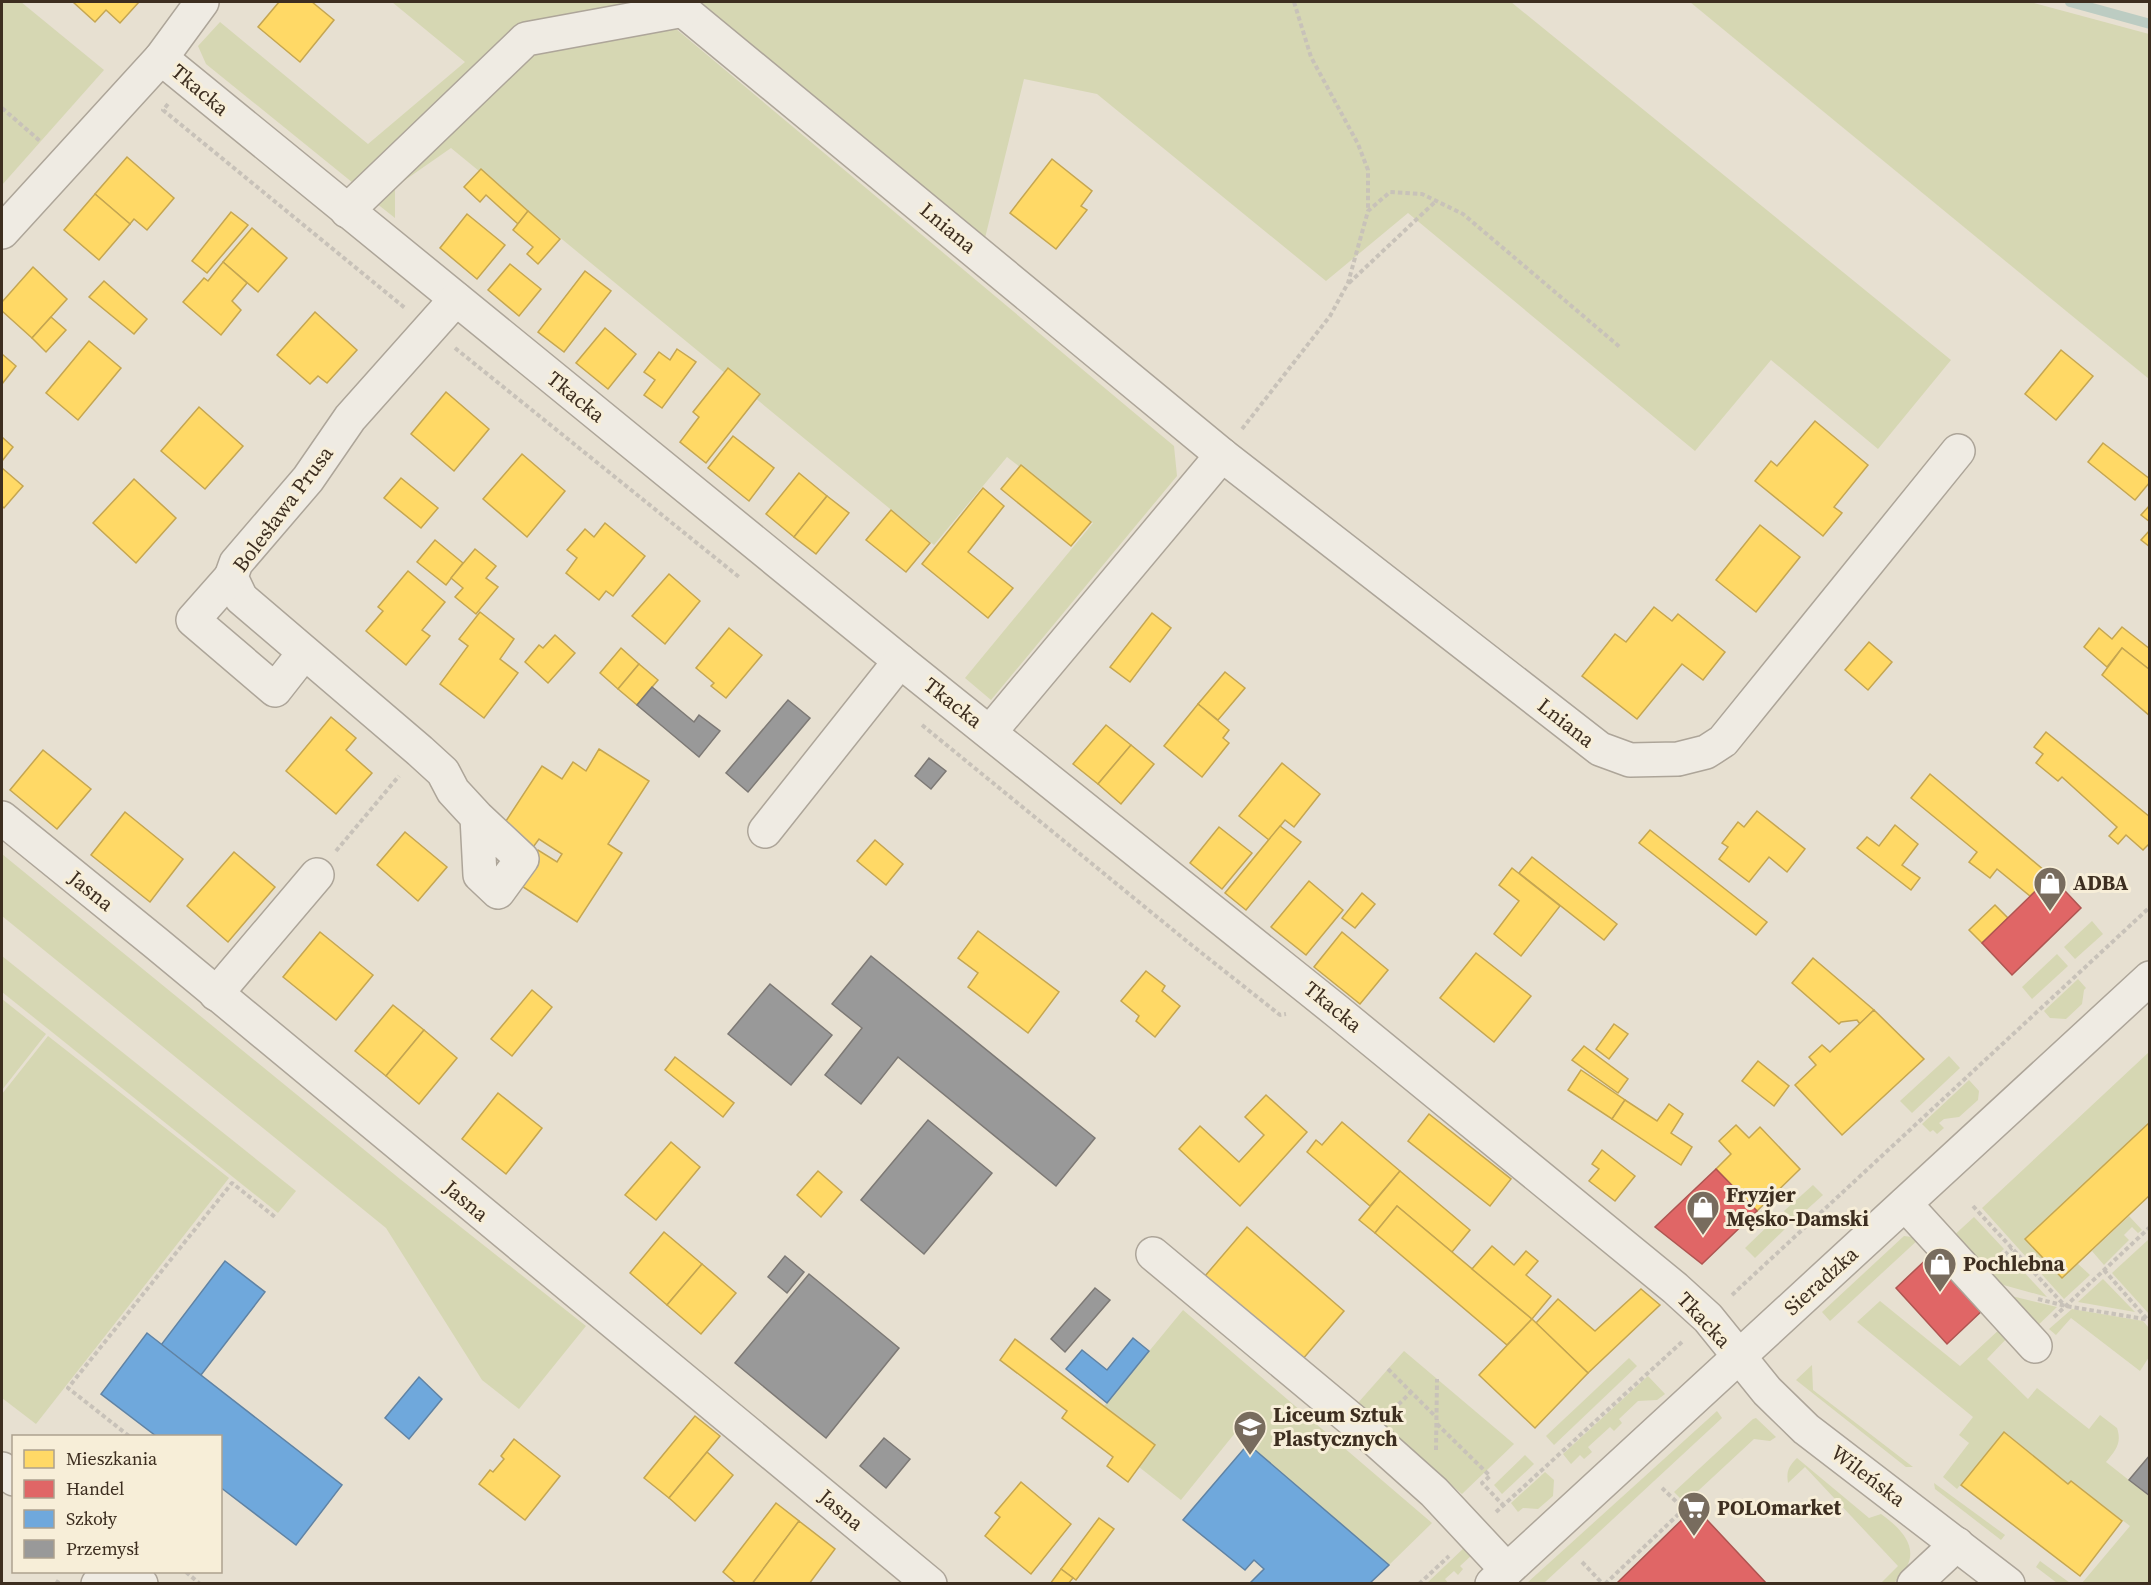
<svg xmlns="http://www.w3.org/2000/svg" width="2151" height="1585" font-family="'Source Serif 4',serif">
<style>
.green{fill:#d6d7b3}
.homes{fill:#ffd966;stroke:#c5a651;stroke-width:1.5}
.shops{fill:#e06666;stroke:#af5551;stroke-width:1.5}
.schools{fill:#6fa8dc;stroke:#6083a4;stroke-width:1.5}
.industry{fill:#999;stroke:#7d7975;stroke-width:1.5}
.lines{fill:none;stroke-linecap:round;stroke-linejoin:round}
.stream{stroke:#bcccc2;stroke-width:10}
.minor-casing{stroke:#ada599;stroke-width:36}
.path{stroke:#c8c2b9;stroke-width:4;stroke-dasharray:4.5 3;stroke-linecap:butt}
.minor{stroke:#efebe3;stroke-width:33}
.labels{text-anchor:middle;stroke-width:6;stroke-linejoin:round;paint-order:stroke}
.street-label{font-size:21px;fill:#3d2e20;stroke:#f7eed8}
.poi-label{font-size:21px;font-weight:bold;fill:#3d2e20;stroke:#f7eed8;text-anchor:start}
</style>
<rect width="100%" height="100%" fill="#e7e0d1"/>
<g class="green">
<path d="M2,2H21L104,70L2,185Z"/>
<path d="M392,2H627L519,31L358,187L206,64L198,46L220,22L368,144L465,62Z"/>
<path d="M696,2H1511L1951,360L1878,449L1771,360L1695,451L1408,213L1326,281L1097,94L1024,79L985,238Z"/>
<path d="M1690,2H2030L2149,34V379Z"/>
<path d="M669,23L1174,446L1177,476L991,700L965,678L1093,523L1007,457L934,545L451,148L395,187V218L371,199L528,54Z"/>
<path d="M2,854L400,1179L586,1326L519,1409L482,1380L386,1228L2,916Z"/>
<path d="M2092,921L2103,934L2075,959L2064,947Z"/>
<path d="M2057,954L2068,966L2032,999L2022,987Z"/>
<path d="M2,956L296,1191L278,1213L2,992Z"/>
<path d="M2078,979L2086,988L2084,990L2082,1004L2066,1019L2050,1018L2044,1011Z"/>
<path d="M2,999L46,1034L2,1090Z"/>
<path d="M48,1036L229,1178L36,1424L2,1398V1094Z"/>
<path d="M2149,1052V1122L2025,1239L2077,1263L2090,1275L2064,1299L1982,1208Z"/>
<path d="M1949,1056L1960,1068L1912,1113L1900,1101Z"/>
<path d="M1969,1080L1979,1091L1978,1100L1959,1117L1944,1119L1939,1123L1944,1128L1937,1134L1933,1130L1930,1132L1922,1124Z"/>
<path d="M1813,1185L1823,1195L1793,1222L1784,1211Z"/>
<path d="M2129,1216L2142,1230L2138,1233L2132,1227L2124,1235L2129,1240L2104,1265L2092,1251Z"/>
<path d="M1974,1217L2004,1249L1980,1271L1950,1239Z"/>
<path d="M1775,1219L1785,1229L1755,1258L1745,1248Z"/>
<path d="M1904,1236L1920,1238L1830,1321L1822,1312Z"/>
<path d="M2149,1239V1314L2112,1273Z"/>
<path d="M2010,1257L2047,1297L1989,1281L1986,1278Z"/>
<path d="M2103,1279L2135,1312L2078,1302Z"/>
<path d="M1999,1293L2057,1307L2033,1330Z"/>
<path d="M1880,1301L1960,1366L2002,1327L2010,1335L1987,1359L2028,1399L2037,1388L2089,1429L2100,1415L2117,1428C2122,1443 2116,1450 2106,1462L2149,1496V1583H2082L2130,1526L2071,1481L2068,1484L2005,1432L1957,1489L1943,1477L1969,1443L1959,1435L1973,1417L1857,1322Z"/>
<path d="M2072,1309L2143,1321L2149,1328V1357L2140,1371L2071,1318L2056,1335L2049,1329Z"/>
<path d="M1183,1310L1432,1523L1389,1565L1235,1433L1181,1500L1139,1467L1155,1445L1104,1406Z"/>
<path d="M1404,1351L1514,1444L1462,1494L1357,1404Z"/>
<path d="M1629,1358L1637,1366L1554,1445L1546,1436Z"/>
<path d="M1812,1365L1813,1390L1913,1467H1906L1796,1380Z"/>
<path d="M1648,1376L1665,1394L1657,1400L1638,1401L1619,1419L1622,1423L1614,1431L1610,1427L1588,1447L1592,1452L1584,1459L1580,1455L1571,1464L1563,1454Z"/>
<path d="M1717,1411L1722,1418L1544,1583H1527Z"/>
<path d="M1756,1418L1776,1437L1770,1441L1754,1439L1685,1503L1674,1492L1753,1419Z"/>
<path d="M1525,1455L1534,1464L1502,1494L1494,1485Z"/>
<path d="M1797,1458L1869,1518L1881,1514C1910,1535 1923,1556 1894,1583H1881L1898,1566L1805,1467L1788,1483C1786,1471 1789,1466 1797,1458Z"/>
<path d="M1545,1472L1554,1480L1553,1496L1538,1509L1523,1508L1518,1512L1511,1503Z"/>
<path d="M1934,1483L2005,1535L2001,1540L1935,1489Z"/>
<path d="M1466,1546L1473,1554L1460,1566L1463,1569L1458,1575L1454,1571L1445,1579L1448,1583L1426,1584Z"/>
<path d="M2040,1561L2070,1583H2057L2036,1567Z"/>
</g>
<g class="homes">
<path d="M73,2H139L120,23L106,10L95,22Z"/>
<path d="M279,2H312L334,20L300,62L258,27Z"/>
<path d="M127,157L174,198L147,230L134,219L130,224L95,194Z"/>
<path d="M1052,159L1092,191L1081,206L1087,210L1056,249L1010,213Z"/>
<path d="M481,169L528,211L518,224L486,195L480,202L464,187Z"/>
<path d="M95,194L130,224L99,260L64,230Z"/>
<path d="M528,211L560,239L538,264L527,254L533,247L513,230Z"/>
<path d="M231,212L248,225L207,273L192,261Z"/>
<path d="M467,214L505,245L477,279L440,248Z"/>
<path d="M252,228L287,258L258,292L223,262Z"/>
<path d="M223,262L247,283L232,301L241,310L221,335L183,302L204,278L208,281Z"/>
<path d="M510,264L541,289L519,316L488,290Z"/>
<path d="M33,267L67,299L32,338L2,311V302Z"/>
<path d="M585,271L611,291L564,352L538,332Z"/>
<path d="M104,281L147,319L134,334L89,297Z"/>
<path d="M315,312L357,350L327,383L318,376L310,384L277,355Z"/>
<path d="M51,317L66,330L46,352L32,338Z"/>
<path d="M605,328L636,354L608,389L576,363Z"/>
<path d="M89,341L121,368L78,420L46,393Z"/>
<path d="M677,349L696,362L662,408L644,395L655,380L644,372L659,352L670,360Z"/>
<path d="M2061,350L2093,376L2056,420L2025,394Z"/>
<path d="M2,354L16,366L2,384Z"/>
<path d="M728,368L760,394L706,463L680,442L699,417L693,412Z"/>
<path d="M446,392L489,429L454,471L411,434Z"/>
<path d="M199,407L243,446L205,489L161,451Z"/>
<path d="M1815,421L1868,465L1834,507L1842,513L1823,536L1755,481L1771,461L1777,466Z"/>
<path d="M733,436L774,468L749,501L708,468Z"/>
<path d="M2,437L13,447L2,461Z"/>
<path d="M2103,443L2150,479V482L2135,500L2088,462Z"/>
<path d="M522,454L565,491L527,537L483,499Z"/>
<path d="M1021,465L1091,522L1071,546L1001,489Z"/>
<path d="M2,468L23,486L4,508L2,506Z"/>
<path d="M799,473L827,496L794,537L766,514Z"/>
<path d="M401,478L438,508L421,528L384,498Z"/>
<path d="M134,479L176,518L136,563L93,523Z"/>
<path d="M983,488L1004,506L968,552L1013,588L988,618L922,564Z"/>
<path d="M827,496L849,513L816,554L794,537Z"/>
<path d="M2150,505V522L2141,515Z"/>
<path d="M891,510L930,543L906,572L866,540Z"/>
<path d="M605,523L645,556L613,596L606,591L599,600L566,573L577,558L567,550L585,529L594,537Z"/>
<path d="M1760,525L1800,557L1756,612L1716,580Z"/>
<path d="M2150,530V547L2141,540Z"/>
<path d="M435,540L463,563L446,585L417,562Z"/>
<path d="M475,549L496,566L486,578L498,587L476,614L455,597L463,588L451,578Z"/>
<path d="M408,571L445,602L422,630L430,636L406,665L366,631L383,611L378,607Z"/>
<path d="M669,574L700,601L665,644L632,616Z"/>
<path d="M1654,607L1672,621L1678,614L1725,652L1703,680L1682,664L1637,719L1582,676L1615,634L1626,642Z"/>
<path d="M480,612L514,639L500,659L518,673L484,718L440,684L468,646L459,639Z"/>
<path d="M1152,613L1171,628L1130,682L1110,667Z"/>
<path d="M2122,627L2150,649V670L2122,648L2107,667L2084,647L2099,628L2112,639Z"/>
<path d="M729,628L762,655L726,698L711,686L714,683L696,668Z"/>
<path d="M555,635L575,653L548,683L525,662L539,645L543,648Z"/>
<path d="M1869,642L1892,662L1868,690L1845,670Z"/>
<path d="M621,648L639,664L618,689L600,673Z"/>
<path d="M2122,648L2150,670V716L2102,675Z"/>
<path d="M639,664L658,680L637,705L618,689Z"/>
<path d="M1225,672L1245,688L1218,720L1198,704Z"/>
<path d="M1198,704L1229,730L1223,738L1229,743L1202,777L1164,746Z"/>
<path d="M331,717L356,738L346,750L372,773L336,814L286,771Z"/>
<path d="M1106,725L1131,745L1098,784L1073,764Z"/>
<path d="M2046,732L2150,817V843L2143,850L2126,835L2118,844L2109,836L2117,827L2062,777L2058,781L2036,763L2043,754L2034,747Z"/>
<path d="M1131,745L1154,764L1121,804L1098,784Z"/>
<path d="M599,749L649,781L608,844L622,853L577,922L517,883L538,850L557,862L562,854L539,839L531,850L500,830L542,766L562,779L573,762L586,771Z"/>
<path d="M43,750L91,789L57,829L10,790Z"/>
<path d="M1282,763L1320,794L1294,827L1285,820L1269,840L1239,816Z"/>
<path d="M1930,774L2051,876L2030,896L1997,869L1990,878L1969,862L1977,852L1911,798Z"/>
<path d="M1757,811L1805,849L1787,872L1769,857L1749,882L1719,859L1728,847L1722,843L1738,822L1744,827Z"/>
<path d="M125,812L183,859L150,902L91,855Z"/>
<path d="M1895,825L1918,844L1902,865L1920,878L1911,890L1857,848L1867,837L1879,846Z"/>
<path d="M1280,826L1301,842L1246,910L1225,893Z"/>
<path d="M1219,827L1252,853L1222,889L1190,863Z"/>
<path d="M1650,830L1767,922L1756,935L1639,843Z"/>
<path d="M405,832L447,867L418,901L377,865Z"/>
<path d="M875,840L903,864L886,885L857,861Z"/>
<path d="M234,852L275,887L228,942L187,906Z"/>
<path d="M1532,857L1617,924L1604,940L1519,873Z"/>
<path d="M1512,868L1560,906L1521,956L1494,934L1519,901L1499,885Z"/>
<path d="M1309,881L1343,910L1306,955L1271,927Z"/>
<path d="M1362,893L1375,904L1355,928L1342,918Z"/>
<path d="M1995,905L2008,918L1982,943L1969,930Z"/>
<path d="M978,931L1059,992L1028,1033L968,987L978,973L958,958Z"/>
<path d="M320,932L373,975L336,1020L283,977Z"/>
<path d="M1342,932L1388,970L1360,1004L1314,967Z"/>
<path d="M1476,953L1531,996L1494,1042L1440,998Z"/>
<path d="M1813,958L1874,1010L1860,1024L1857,1020L1841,1022L1839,1024L1792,983Z"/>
<path d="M1146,971L1165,986L1162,991L1180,1006L1155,1037L1136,1021L1139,1016L1121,1001Z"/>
<path d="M532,990L552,1007L512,1056L491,1039Z"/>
<path d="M393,1005L424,1030L386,1076L355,1051Z"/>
<path d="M1874,1010L1924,1059L1842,1135L1795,1085L1816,1065L1809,1057L1822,1045L1830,1052Z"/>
<path d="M1614,1024L1628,1034L1609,1059L1596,1049Z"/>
<path d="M424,1030L457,1058L419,1104L386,1076Z"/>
<path d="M1584,1046L1628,1079L1618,1093L1572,1060Z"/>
<path d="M675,1057L734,1103L723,1117L665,1070Z"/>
<path d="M1758,1061L1789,1086L1774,1106L1742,1081Z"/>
<path d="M1581,1070L1625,1100L1612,1119L1568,1090Z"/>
<path d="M498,1093L542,1128L506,1174L462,1139Z"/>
<path d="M1266,1095L1307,1132L1240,1206L1179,1149L1200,1126L1239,1162L1264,1135L1245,1117Z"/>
<path d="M1625,1100L1657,1121L1669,1104L1683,1114L1671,1133L1692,1147L1681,1165L1612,1119Z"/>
<path d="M1429,1114L1511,1179L1490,1206L1408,1141Z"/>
<path d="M1342,1122L1400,1171L1370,1206L1307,1152L1316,1140L1322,1145Z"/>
<path d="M2150,1122V1195L2062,1278L2025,1239Z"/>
<path d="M1736,1125L1749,1138L1760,1127L1800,1169L1757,1211L1716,1169L1731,1154L1719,1141Z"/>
<path d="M671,1142L700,1167L656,1220L625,1195Z"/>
<path d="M1602,1150L1635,1176L1615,1201L1589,1181L1599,1169L1592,1164Z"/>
<path d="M818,1171L842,1192L821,1217L797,1195Z"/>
<path d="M1400,1171L1470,1230L1452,1252L1397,1206L1375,1233L1359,1220Z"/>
<path d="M1397,1206L1532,1319L1507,1345L1375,1233Z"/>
<path d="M1247,1227L1344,1311L1302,1360L1205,1276Z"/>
<path d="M664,1232L702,1264L667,1305L630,1273Z"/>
<path d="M1492,1246L1514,1265L1526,1251L1538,1261L1526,1275L1551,1296L1532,1319L1472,1269Z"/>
<path d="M702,1264L736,1293L701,1334L667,1305Z"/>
<path d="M1641,1289L1660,1305L1588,1373L1536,1323L1558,1299L1595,1331Z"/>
<path d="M1532,1319L1588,1373L1535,1428L1479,1375Z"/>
<path d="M1015,1339L1155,1445L1128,1482L1107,1466L1113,1457L1062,1418L1067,1411L1000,1360Z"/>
<path d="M695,1416L720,1436L669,1498L644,1478Z"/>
<path d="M2004,1432L2068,1484L2071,1481L2122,1521L2080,1576L1961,1485Z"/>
<path d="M514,1439L560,1476L525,1520L479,1484L490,1470L493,1472L504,1459L501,1456Z"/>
<path d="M707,1452L733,1475L695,1521L669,1498Z"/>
<path d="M1021,1482L1071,1524L1031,1574L985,1536L1000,1517L995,1513Z"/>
<path d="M776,1503L799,1521L752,1584H737L723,1572Z"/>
<path d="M1099,1518L1114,1529L1076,1580L1061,1569Z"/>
<path d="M799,1521L835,1549L809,1584H752Z"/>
<path d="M1061,1569L1073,1578L1068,1584H1050Z"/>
</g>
<g class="shops">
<path d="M2051,876L2081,908L2012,975L1982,943Z"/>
<path d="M1716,1169L1757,1211L1702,1264L1655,1227Z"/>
<path d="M1934,1252L1986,1307L1947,1344L1896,1288Z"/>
<path d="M1695,1507L1767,1584H1616Z"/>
</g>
<g class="schools">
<path d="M225,1261L265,1292L201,1375L161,1345Z"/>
<path d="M147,1333L342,1485L296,1545L220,1487V1436H156L101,1394Z"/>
<path d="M1133,1338L1149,1351L1107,1403L1066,1369L1082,1350L1107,1370Z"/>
<path d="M419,1377L442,1399L409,1439L385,1418Z"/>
<path d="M1248,1444L1389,1565L1369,1584H1249L1264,1569L1254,1560L1245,1570L1183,1520Z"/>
</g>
<g class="industry">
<path d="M652,687L694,722L699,715L720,731L699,757L637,705Z"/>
<path d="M788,700L810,718L748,792L726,773Z"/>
<path d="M929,758L946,771L931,789L915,776Z"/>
<path d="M871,956L1095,1138L1056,1186L898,1057L861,1104L825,1075L862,1028L832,1004Z"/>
<path d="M770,984L832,1035L791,1085L728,1034Z"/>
<path d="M928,1120L992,1173L924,1254L861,1200Z"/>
<path d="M785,1256L804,1272L787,1293L768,1277Z"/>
<path d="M809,1274L899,1348L826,1438L735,1363Z"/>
<path d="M1095,1288L1110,1300L1065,1352L1051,1339Z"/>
<path d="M884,1438L910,1459L886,1488L860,1466Z"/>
<path d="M2150,1455V1496L2129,1480Z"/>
</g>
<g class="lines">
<path class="stream" d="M2070,2L2150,24"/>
<defs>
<g id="minor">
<path d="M673,2L1222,455L1600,749L1630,760L1678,759L1706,752L1723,741L1958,451"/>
<path d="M161,58L900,661L1338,1012L1675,1288L1708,1318L1767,1391L1806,1429L2008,1584"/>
<path d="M347,211L526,39L684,10"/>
<path d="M2,232L161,58L202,2"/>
<path d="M456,299L350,418L308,479L236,563L231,577L241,598L420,751L443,772L453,791L477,817L522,859L498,892L480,875L477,817"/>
<path d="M231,577L193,620L275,690L304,653"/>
<path d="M990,732L1222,455"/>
<path d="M2,818L156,943L930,1584"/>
<path d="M765,831L900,661"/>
<path d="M216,994L317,875"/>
<path d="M1905,1204L2035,1346"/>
<path d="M1153,1254L1369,1434L1434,1492L1507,1570"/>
<path d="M2,1469L14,1479"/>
<path d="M126,1572L141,1584"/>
<path d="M98,1584L108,1572"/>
<path d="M1492,1584L2150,978"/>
<path d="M1914,1584L1957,1544"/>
</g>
</defs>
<use href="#minor" class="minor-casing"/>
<g class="path">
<path d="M1294,2L1311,57L1358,144L1368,170V210"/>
<path d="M168,104L163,110L405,308"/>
<path d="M2,108L40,141"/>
<path d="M1349,283L1436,201"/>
<path d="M455,348L739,577"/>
<path d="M1242,429L1330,316L1348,283L1368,211L1390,192L1422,194L1463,214L1621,348"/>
<path d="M922,725L1189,943L1280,1015L1286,1014"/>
<path d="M336,851L399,776"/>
<path d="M1973,1206L2065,1306"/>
<path d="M1999,1260L2012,1248"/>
<path d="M2104,1270L2147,1319"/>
<path d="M1732,1295L2150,907"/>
<path d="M2038,1299L2066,1306L2150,1320"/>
<path d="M2054,1317L2150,1227"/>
<path d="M1388,1369L1436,1417"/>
<path d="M1393,1410L1411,1392"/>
<path d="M1437,1424L1490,1476L1482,1483L1503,1505"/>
<path d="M129,1436L68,1388L232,1183L275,1217"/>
<path d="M1436,1450L1437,1379"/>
<path d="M1496,1512L1683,1341"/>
<path d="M1582,1562L1603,1584"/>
<path d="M186,1572L200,1584"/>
<path d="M56,1584L60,1578"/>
<path d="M1419,1584L1449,1556"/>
<path d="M1605,1584L1684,1509L1662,1488"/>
</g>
<use href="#minor" class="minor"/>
</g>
<defs>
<symbol id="shop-pin" viewBox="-11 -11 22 30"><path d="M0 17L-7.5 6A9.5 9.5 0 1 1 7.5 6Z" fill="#786c5e" stroke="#f7eed8"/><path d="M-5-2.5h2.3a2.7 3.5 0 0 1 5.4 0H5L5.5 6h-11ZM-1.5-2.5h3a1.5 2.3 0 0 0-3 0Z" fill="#fff"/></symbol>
<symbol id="school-pin" viewBox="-11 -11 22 30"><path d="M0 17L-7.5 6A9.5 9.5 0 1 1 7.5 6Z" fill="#786c5e" stroke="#f7eed8"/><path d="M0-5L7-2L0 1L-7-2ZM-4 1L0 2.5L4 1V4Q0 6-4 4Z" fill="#fff"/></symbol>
<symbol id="supermarket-pin" viewBox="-11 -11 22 30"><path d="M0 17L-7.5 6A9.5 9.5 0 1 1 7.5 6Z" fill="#786c5e" stroke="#f7eed8"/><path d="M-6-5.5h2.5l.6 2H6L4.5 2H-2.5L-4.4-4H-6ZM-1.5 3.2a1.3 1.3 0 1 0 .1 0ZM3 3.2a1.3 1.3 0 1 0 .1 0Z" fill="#fff"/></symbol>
</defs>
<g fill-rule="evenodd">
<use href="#shop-pin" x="2031" y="864" width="38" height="52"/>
<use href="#shop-pin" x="1684" y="1188" width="38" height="52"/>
<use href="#shop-pin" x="1921" y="1245" width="38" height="52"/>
<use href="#school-pin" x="1231" y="1408" width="38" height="52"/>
<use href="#supermarket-pin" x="1675" y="1489" width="38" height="52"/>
</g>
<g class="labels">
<g class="street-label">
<text transform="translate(200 90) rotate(40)" y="7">Tkacka</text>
<text transform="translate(948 228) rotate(40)" y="7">Lniana</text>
<text transform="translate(576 397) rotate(39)" y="7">Tkacka</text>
<text transform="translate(283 509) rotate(-53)" y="7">Bolesława Prusa</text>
<text transform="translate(953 703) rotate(38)" y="7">Tkacka</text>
<text transform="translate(1566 723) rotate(38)" y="7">Lniana</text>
<text transform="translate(91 891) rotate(39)" y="7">Jasna</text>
<text transform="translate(1333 1007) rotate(39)" y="7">Tkacka</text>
<text transform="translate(466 1201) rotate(40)" y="7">Jasna</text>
<text transform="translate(1821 1281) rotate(-42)" y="7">Sieradzka</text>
<text transform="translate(1704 1320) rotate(47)" y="7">Tkacka</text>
<text transform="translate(1868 1476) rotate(37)" y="7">Wileńska</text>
<text transform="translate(841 1510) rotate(40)" y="7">Jasna</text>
</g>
<g class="poi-label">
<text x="2073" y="890">ADBA</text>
<text x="1726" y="1202">Fryzjer<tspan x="1726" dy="24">Męsko-Damski</tspan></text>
<text x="1963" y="1271">Pochlebna</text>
<text x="1273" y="1422">Liceum Sztuk<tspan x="1273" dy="24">Plastycznych</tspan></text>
<text x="1717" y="1515">POLOmarket</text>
</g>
</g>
<rect width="2151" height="1585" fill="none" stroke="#3d2e20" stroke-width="6"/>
<rect x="12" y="1435" width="210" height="138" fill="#f7eed8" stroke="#ada18e" stroke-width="1.5"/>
<rect x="24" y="1450" width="30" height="18" fill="#ffd966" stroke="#ada18e" stroke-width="1.5"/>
<text x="66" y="1465" font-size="18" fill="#3d2e20">Mieszkania</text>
<rect x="24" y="1480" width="30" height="18" fill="#e06666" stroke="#ada18e" stroke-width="1.5"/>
<text x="66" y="1495" font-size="18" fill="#3d2e20">Handel</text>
<rect x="24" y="1510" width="30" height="18" fill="#6fa8dc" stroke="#ada18e" stroke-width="1.5"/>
<text x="66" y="1525" font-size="18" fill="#3d2e20">Szkoły</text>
<rect x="24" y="1540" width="30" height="18" fill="#999999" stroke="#ada18e" stroke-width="1.5"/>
<text x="66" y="1555" font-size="18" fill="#3d2e20">Przemysł</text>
</svg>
